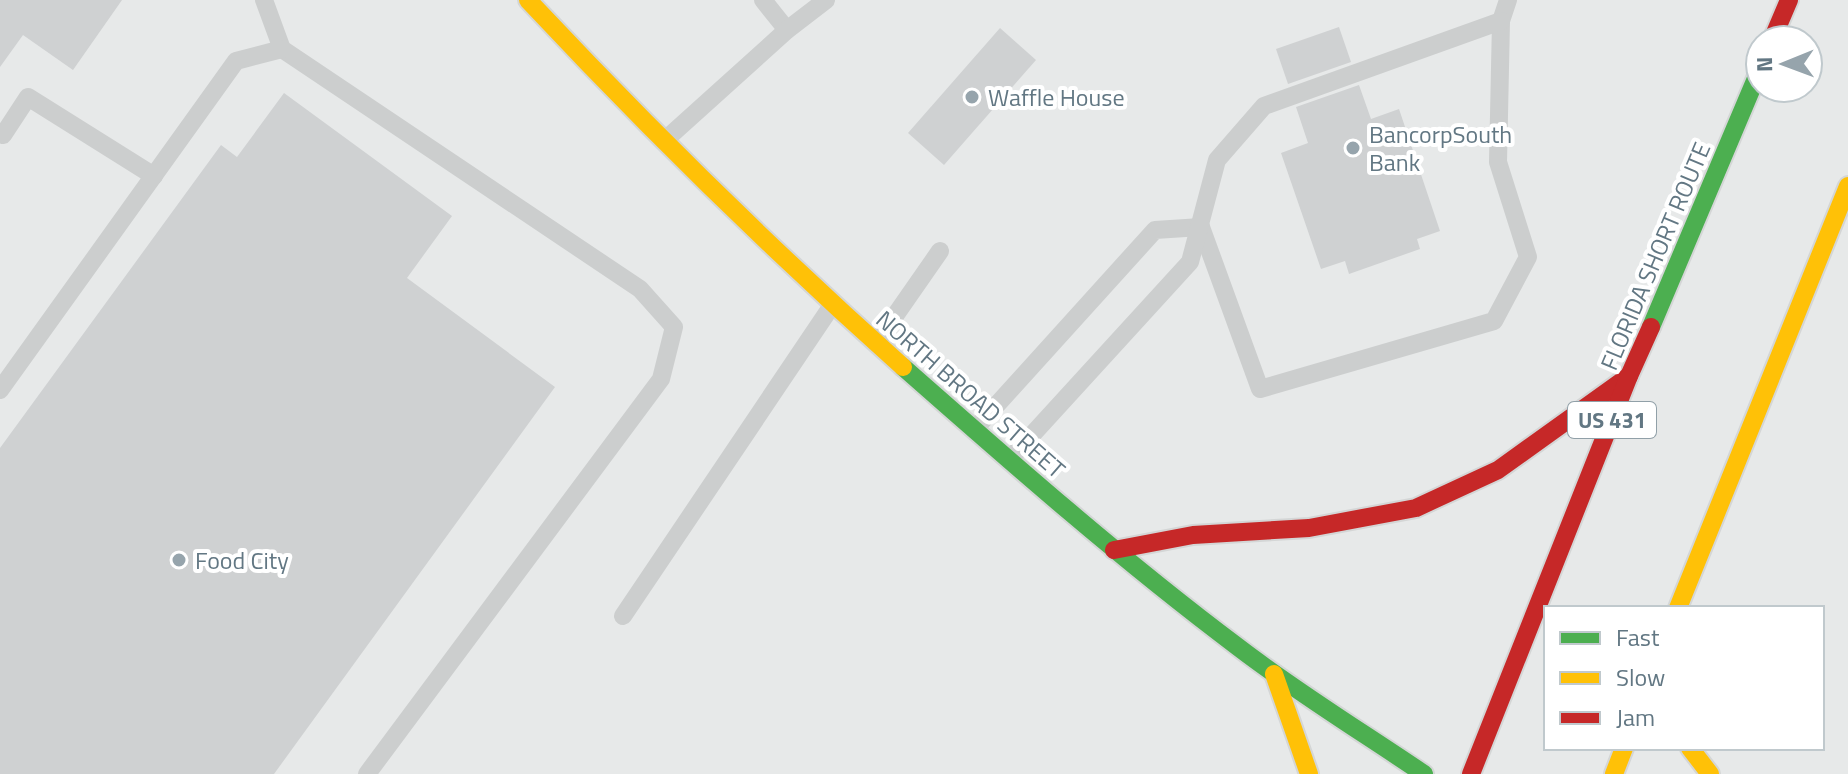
<svg xmlns="http://www.w3.org/2000/svg" width="1848" height="774" font-family="'Titillium Web',sans-serif">
  <style>
    .built { fill: #e7e9e9; fill-rule: evenodd }
    .building { fill: #cfd1d2 }
    .lines { fill: none; stroke-linecap: round; stroke-linejoin: round }
    .fast-casing { stroke: #d4d6d6; stroke-width: 22 }
    .slow-casing { stroke: #d4d6d6; stroke-width: 22 }
    .jam-casing { stroke: #d4d6d6; stroke-width: 22 }
    .lane { stroke: #cccece; stroke-width: 18 }
    .fast { stroke: #4caf50; stroke-width: 18 }
    .slow { stroke: #ffc107; stroke-width: 18 }
    .jam { stroke: #c62828; stroke-width: 18 }
    .poi-dot { fill: #96a4ac; stroke: #fff; stroke-width: 3 }
    .labels { text-anchor: middle; dominant-baseline: central; stroke-width: 8; stroke-linejoin: round; paint-order: stroke }
    .shield { fill: #fff; stroke: #91a0a8; stroke-width: 2 }
    .shield-label { font-size: 22px; font-weight: bold; fill: #627783 }
    .poi-label { font-size: 24px; fill: #627783; stroke: #fff; text-anchor: start }
    .street-label { font-size: 24px; fill: #627783; stroke: #fff }
  </style>
  <rect width="100%" height="100%" fill="#f8f8f7"/>
  <path class="built" d="M0 0H1848V774H0ZM1760 40H1808V88H1760ZM1546 608H1822V748H1546Z"/>
  <g class="building">
    <path d="M0 0H122L73 70 23 35 0 67Z"/>
    <path d="M1339 27 1351 62 1288 84 1276 49Z"/>
    <path d="M1000 28 1036 60 944 165 908 133Z"/>
    <path d="M1359 85 1371 119 1399 109 1440 231 1417 239 1420 249 1349 274 1345 261 1321 269 1281 153 1308 143 1296 107Z"/>
    <path d="M284 93 452 216 407 278 555 387 274 774H0V448L221 145 237 157Z"/>
  </g>
  <g class="lines">
    <g class="fast-casing">
      <g id="fast">
        <path d="M1651 327 1760 69"/>
        <path d="M903 367C1012 463 1122 560 1238 647 1298 693 1362 732 1424 774"/>
      </g>
    </g>
    <g class="slow-casing">
      <g id="slow">
        <path d="M528 0C648 128 772 250 903 367"/>
        <path d="M1678 608 1848 186"/>
        <path d="M1274 674 1309 774"/>
        <path d="M1690 748 1710 774"/>
        <path d="M1614 774 1624 748"/>
      </g>
    </g>
    <g class="jam-casing">
      <g id="jam">
        <path d="M1772 40 1789 0"/>
        <path d="M1114 550 1193 535 1309 528 1416 508 1498 470 1629 376"/>
        <path d="M1471 774 1629 376 1651 327"/>
      </g>
    </g>
    <g class="lane">
      <path d="M264 0 282 49 640 289 674 327 661 379 367 774"/>
      <path d="M763 0 787 30"/>
      <path d="M0 133 3 135 28 97 154 176"/>
      <path d="M664 141 787 30 826 0"/>
      <path d="M1201 227 1260 389 1494 321 1528 257 1498 162 1501 21 1508 0"/>
      <path d="M876 343 940 251"/>
      <path d="M0 390 236 61 282 49"/>
      <path d="M974 430 1155 230 1201 227"/>
      <path d="M1009 460 1190 262 1217 160 1264 106 1501 21"/>
      <path d="M623 616 833 304"/>
    </g>
    <use href="#fast" class="fast"/>
    <use href="#slow" class="slow"/>
    <use href="#jam" class="jam"/>
  </g>
  <g class="poi-dot">
    <circle cx="972" cy="97" r="8"/>
    <circle cx="1353" cy="148" r="8"/>
    <circle cx="179" cy="560" r="8"/>
  </g>
  <g class="labels">
    <rect class="shield" x="1568" y="402" width="88" height="36" rx="6"/>
    <g class="shield-label">
      <text x="1612" y="420">US 431</text>
    </g>
    <g class="poi-label">
      <text x="988" y="97">Waffle House</text>
      <text x="1369" y="134">BancorpSouth<tspan x="1369" dy="28">Bank</tspan></text>
      <text x="195" y="560">Food City</text>
    </g>
    <g class="street-label">
      <text transform="translate(1655 256) rotate(-67)">FLORIDA SHORT ROUTE</text>
      <text transform="translate(971 394) rotate(41)">NORTH BROAD STREET</text>
    </g>
  </g>
  <rect x="1544" y="606" width="280" height="144" fill="#ffffff" stroke="#c0c9cd" stroke-width="2"/>
  <rect x="1560" y="632" width="40" height="12" fill="#4caf50" stroke="#c0c9cd" stroke-width="2"/>
  <text x="1616" y="646" font-size="24" fill="#627783">Fast</text>
  <rect x="1560" y="672" width="40" height="12" fill="#ffc107" stroke="#c0c9cd" stroke-width="2"/>
  <text x="1616" y="686" font-size="24" fill="#627783">Slow</text>
  <rect x="1560" y="712" width="40" height="12" fill="#c62828" stroke="#c0c9cd" stroke-width="2"/>
  <text x="1616" y="726" font-size="24" fill="#627783">Jam</text>
  <g transform="translate(1784 64) rotate(269)"><circle r="38" fill="#ffffff" stroke="#c0c9cd" stroke-width="2"/>
  <path d="M0-6L14 30L0 20L-14 30Z" fill="#96a4ac"/>
  <text y="-12" font-size="22" font-weight="bold" text-anchor="middle" fill="#627783">N</text>
  </g>
</svg>
